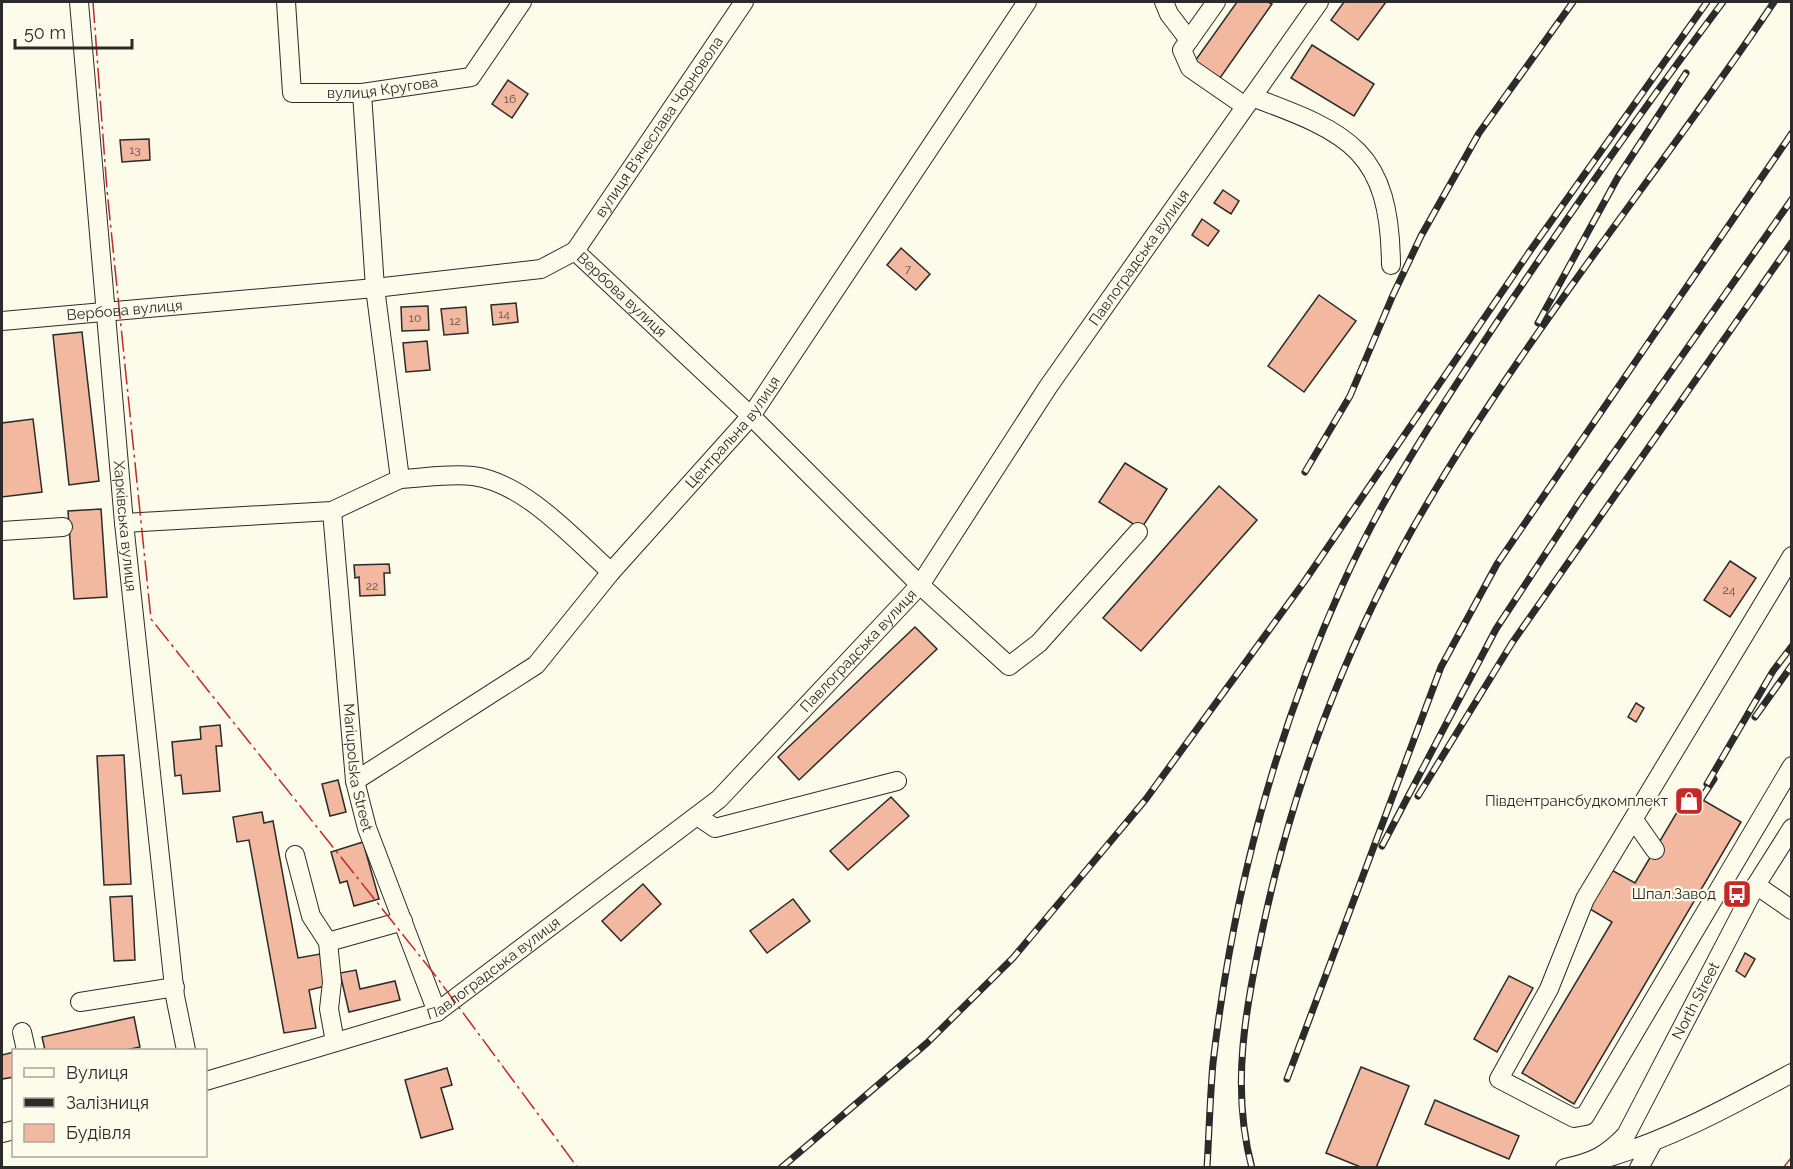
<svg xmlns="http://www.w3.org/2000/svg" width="1793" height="1169" font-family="Raleway,sans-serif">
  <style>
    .building { fill: #f2b8a0; stroke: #2b2b2b; stroke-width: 1.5 }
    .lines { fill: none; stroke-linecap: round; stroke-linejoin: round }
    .minor-casing { stroke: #2b2b2b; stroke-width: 20 }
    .minor { stroke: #fdfbea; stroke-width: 18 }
    .rail-casing { stroke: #2b2b2b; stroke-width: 7 }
    .rail { stroke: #fdfbea; stroke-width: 4.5; stroke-dasharray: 14; stroke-linecap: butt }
    .power { stroke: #c62828; stroke-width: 1.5; stroke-dasharray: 21 4.5 3 4.5; stroke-linecap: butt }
    .labels { text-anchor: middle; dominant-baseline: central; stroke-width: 4.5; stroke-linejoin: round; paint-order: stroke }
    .number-label { font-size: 12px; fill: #5d4e48 }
    .street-label { font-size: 15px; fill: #2b2b2b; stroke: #fdfbea }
    .poi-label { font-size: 15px; fill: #2b2b2b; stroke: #fdfbea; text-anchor: end }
  </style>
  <rect width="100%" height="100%" fill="#fdfbea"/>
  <g class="building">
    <path d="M1237 2H1268L1272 4 1220 78 1195 61Z"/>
    <path d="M1344 2H1386L1358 40 1331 20Z"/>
    <path d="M1312 45 1374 84 1354 116 1291 78Z"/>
    <path d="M508 80 528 94 512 118 492 104Z"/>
    <path d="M149 139 150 160 122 162 120 140Z"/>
    <path d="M1223 190 1239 201 1231 214 1214 203Z"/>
    <path d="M1202 219 1219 231 1208 246 1192 235Z"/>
    <path d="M901 248 930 274 916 290 887 265Z"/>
    <path d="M1319 295 1356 321 1304 392 1268 366Z"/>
    <path d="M516 303 518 322 493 325 491 305Z"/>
    <path d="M428 306 429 330 402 331 401 307Z"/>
    <path d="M466 307 468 333 444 335 441 309Z"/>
    <path d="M82 332 99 481 69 485 53 335Z"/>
    <path d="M427 341 430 370 406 372 403 343Z"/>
    <path d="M33 419 42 492 2 497V423Z"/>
    <path d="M1125 463 1167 489 1141 529 1099 502Z"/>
    <path d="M1219 486 1257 520 1141 651 1103 618Z"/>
    <path d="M101 509 107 597 74 599 68 511Z"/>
    <path d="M1730 561 1756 578 1730 617 1704 600Z"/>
    <path d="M389 564 390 573H384L385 595 360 596 359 577 355 578 354 565Z"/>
    <path d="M915 627 937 649 799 780 778 757Z"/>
    <path d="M1636 703 1644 708 1636 722 1628 717Z"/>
    <path d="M220 725 222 746H216L220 791 183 794 181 775 175 776 172 742 201 739 200 727Z"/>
    <path d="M124 755 131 884 104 885 97 756Z"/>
    <path d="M338 780 346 812 330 816 322 784Z"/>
    <path d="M1689 792 1741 822 1574 1104 1522 1073 1612 922 1585 906 1608 868 1635 883Z"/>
    <path d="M891 797 909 816 848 870 830 851Z"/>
    <path d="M262 812 264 823 273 821 298 958 320 954 326 986 309 990 316 1028 284 1033 249 840 237 842 233 817Z"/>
    <path d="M363 842 379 899 354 906 347 881 340 883 331 852Z"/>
    <path d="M643 884 661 904 621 941 602 921Z"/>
    <path d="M132 896 135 960 114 961 110 897Z"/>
    <path d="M793 899 810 921 767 953 750 931Z"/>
    <path d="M1745 953 1755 959 1745 977 1736 971Z"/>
    <path d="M356 970 360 989 395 981 400 1000 349 1012 340 973Z"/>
    <path d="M1509 976 1533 988 1497 1052 1474 1039Z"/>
    <path d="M134 1017 140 1047 126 1050H45L42 1037Z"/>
    <path d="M14 1052V1077L2 1079V1055Z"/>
    <path d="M1361 1067 1409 1086 1376 1168H1363L1326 1153Z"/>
    <path d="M447 1068 452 1085 441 1088 453 1129 421 1138 405 1080Z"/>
    <path d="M1435 1100 1519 1136 1509 1159 1425 1124Z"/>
  </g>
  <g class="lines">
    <g class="minor-casing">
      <g id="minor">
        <path id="s1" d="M79 2 124 523 175 996 186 1050"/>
        <path id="s2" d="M286 2 292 93H362L471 77 522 2"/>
        <path d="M1164 2 1169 14 1189 40"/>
        <path d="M1216 2 1182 50 1190 68 1245 106"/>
        <path d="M362 93 375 288 400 479C424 478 449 473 473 476 525 483 573 538 611 572"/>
        <path d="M1252 97C1350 133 1390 151 1391 265"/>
        <path id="s3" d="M575 251 744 2"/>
        <path id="s4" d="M2 321 375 288 541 269 575 251 751 416 920 585 1009 666 1039 643 1138 532"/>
        <path id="s5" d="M332 511 355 781 367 828 437 1012"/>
        <path d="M124 523 332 511 400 479"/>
        <path d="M2 531 63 527"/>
        <path d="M1792 556 1585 899 1549 989 1499 1079 1574 1118 1585 1116 1792 766"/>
        <path id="s6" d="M355 781 536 665 611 572 751 416 1027 2"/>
        <path d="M697 816 715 828 897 781"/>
        <path d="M1634 820 1655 850"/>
        <path d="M295 855 311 916 328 942 332 982 329 1009 335 1042"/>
        <path d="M1756 885 1792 910"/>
        <path d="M328 942 403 921"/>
        <path d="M80 1002 175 987"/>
        <path d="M22 1032 26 1050"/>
        <path id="s7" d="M206 1081 437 1012 719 799 920 585 1048 387 1319 2"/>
        <path d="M2 1133 14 1130"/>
        <path d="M1604 1159C1672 1138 1729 1107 1792 1073"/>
        <path id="s8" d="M1565 1168C1593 1162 1606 1156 1626 1135L1756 885 1792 828"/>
        <path d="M1639 1168 1652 1144"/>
      </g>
    </g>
    <use href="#minor" class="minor"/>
    <g class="rail-casing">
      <g id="rail">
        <path d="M1538 323 1618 177 1686 73"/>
        <path d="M1305 472 1350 396 1393 295 1421 236 1479 133 1573 2"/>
        <path d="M1755 717 1792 665"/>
        <path d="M1707 784 1773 671 1792 646"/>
        <path d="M1418 796 1512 643 1792 242"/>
        <path d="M1701 799 1714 779"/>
        <path d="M1382 846 1496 629 1582 498 1792 199"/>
        <path d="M1287 1079 1441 667 1497 564 1792 133"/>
        <path d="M781 1168 927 1043 1013 958 1146 799 1304 582 1530 251 1707 2"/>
        <path d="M1207 1168C1209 1133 1210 1098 1213 1063 1232 899 1274 737 1342 586 1384 492 1441 407 1497 322 1570 213 1645 106 1723 2"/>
        <path d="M1252 1168C1230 1086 1246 1008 1263 927 1292 789 1344 651 1413 528 1518 343 1656 178 1774 2"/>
      </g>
    </g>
    <use href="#rail" class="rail"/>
    <g class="power">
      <path d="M93 2 107 190 151 619 435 975 578 1168"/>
      <path d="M1783 1168 1792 1157"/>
    </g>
  </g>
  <defs>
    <g id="shop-square" transform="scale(1.5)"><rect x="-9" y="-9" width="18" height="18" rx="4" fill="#c62828" stroke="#fdfbea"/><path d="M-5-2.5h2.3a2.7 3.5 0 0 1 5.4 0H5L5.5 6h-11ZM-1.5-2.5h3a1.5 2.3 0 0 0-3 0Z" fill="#fff"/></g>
    <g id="bus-square" transform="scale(1.5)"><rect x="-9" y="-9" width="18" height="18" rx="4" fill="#c62828" stroke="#fdfbea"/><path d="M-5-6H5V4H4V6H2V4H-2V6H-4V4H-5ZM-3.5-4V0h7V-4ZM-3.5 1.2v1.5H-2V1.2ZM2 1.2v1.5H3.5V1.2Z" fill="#fff"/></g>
  </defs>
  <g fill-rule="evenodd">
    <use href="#shop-square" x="1689" y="801"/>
    <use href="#bus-square" x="1737" y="894"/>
  </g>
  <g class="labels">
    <g class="number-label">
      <text x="510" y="99">16</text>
      <text x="135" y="150">13</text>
      <text x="908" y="269">7</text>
      <text x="504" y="314">14</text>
      <text x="415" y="318">10</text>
      <text x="455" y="321">12</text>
      <text x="372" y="586">22</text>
      <text x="1729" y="590">24</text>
    </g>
    <g class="street-label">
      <text stroke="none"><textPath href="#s2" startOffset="182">вулиця Кругова</textPath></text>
      <text stroke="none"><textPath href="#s3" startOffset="150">вулиця В'ячеслава Чорновола</textPath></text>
      <text stroke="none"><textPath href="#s7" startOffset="1282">Павлоградська вулиця</textPath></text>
      <text stroke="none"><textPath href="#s4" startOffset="644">Вербова вулиця</textPath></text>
      <text stroke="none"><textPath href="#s4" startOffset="123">Вербова вулиця</textPath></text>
      <text stroke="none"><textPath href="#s6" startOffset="520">Центральна вулиця</textPath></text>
      <text stroke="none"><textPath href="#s1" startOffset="526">Харківська вулиця</textPath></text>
      <text stroke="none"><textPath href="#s7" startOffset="798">Павлоградська вулиця</textPath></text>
      <text stroke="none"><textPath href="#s5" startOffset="258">Mariupolska Street</textPath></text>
      <text stroke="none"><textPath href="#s7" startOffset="312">Павлоградська вулиця</textPath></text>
      <text stroke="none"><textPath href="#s8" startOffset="222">North Street</textPath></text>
    </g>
    <g class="poi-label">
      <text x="1668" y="801">Південтрансбудкомплект</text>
      <text x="1716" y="894">Шпал.Завод</text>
    </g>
  </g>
  <rect width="1793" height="1169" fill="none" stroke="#2b2b2b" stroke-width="6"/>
  <rect x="12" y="1049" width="195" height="108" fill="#fdfbea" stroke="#a9a89e" stroke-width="1.5"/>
  <rect x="24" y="1068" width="30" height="9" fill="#fdfbea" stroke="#a9a89e" stroke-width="1.5"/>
  <text x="66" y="1079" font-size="18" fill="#2b2b2b">Вулиця</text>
  <rect x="24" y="1098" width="30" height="9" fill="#2b2b2b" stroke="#a9a89e" stroke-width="1.5"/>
  <text x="66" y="1109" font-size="18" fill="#2b2b2b">Залізниця</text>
  <rect x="24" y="1124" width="30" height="18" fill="#f2b8a0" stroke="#a9a89e" stroke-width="1.5"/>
  <text x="66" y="1139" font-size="18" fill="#2b2b2b">Будівля</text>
  <path d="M15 39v9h117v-9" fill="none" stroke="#2b2b2b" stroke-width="3"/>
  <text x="24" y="39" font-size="18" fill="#2b2b2b" stroke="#fdfbea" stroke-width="4.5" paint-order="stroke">50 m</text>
</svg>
